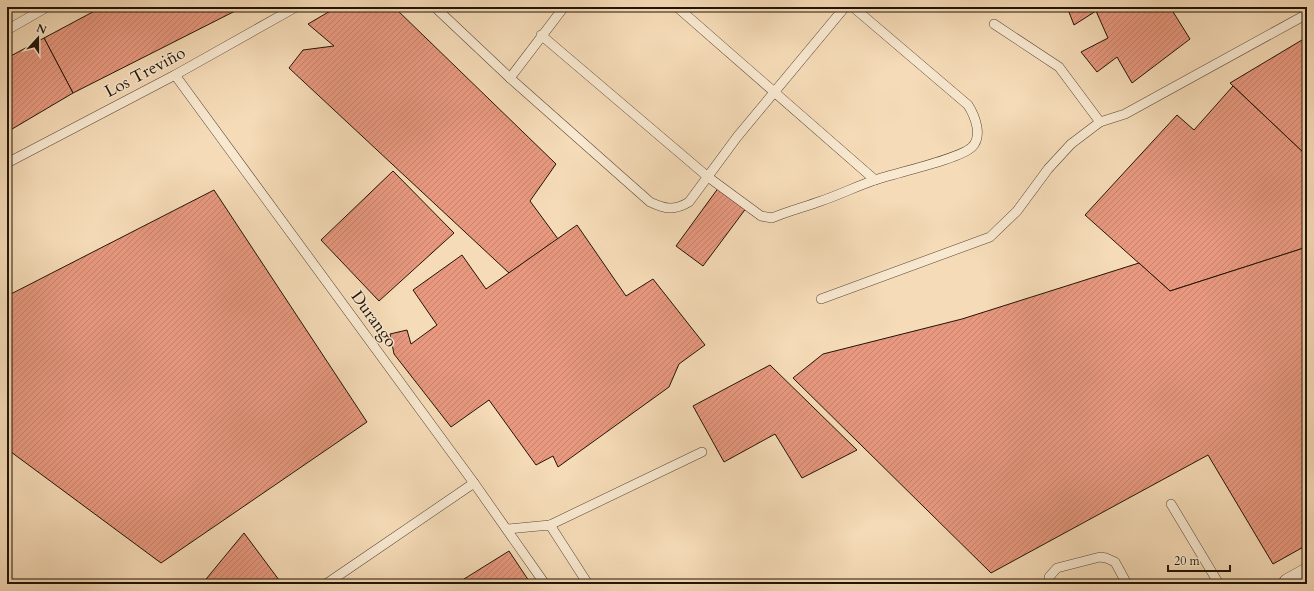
<svg xmlns="http://www.w3.org/2000/svg" width="1314" height="591" font-family="Cardo,serif">
  <style>
    .building { fill: url(#building-hatch); stroke: #231405 }
    .lines { fill: none; stroke-linecap: round; stroke-linejoin: round }
    .service-casing { stroke: #584632; stroke-width: 10 }
    .tertiary-casing { stroke: #584632; stroke-width: 22 }
    .service { stroke: #f8e8d0; stroke-width: 9 }
    .tertiary { stroke: #f8e8d0; stroke-width: 21 }
    .labels { text-anchor: middle; dominant-baseline: central; stroke-width: 3; stroke-linejoin: round; paint-order: stroke }
    .street-label { font-size: 17px; fill: #231405; stroke: #f8e8d0 }
  </style>
  <defs>
    <pattern id="building-hatch" width="6" height="6" patternUnits="userSpaceOnUse"><rect width="6" height="6" fill="#e7987f"/><path d="M-1 1l2-2M0 6l6-6M5 7l2-2" fill="none" stroke="#c6826c"/></pattern>
  </defs>
  <rect width="100%" height="100%" fill="#f5dbb7"/>
  <filter id="stains"><feTurbulence type="fractalNoise" baseFrequency=".005" numOctaves="4"/><feColorMatrix values="0 0 0 0 .2 0 0 0 0 .09 0 0 0 0 .02 0 0 0 .5 -.17"/></filter>
  <radialGradient id="worn" r=".72"><stop offset=".6" stop-color="#630" stop-opacity="0"/><stop offset="1" stop-color="#630" stop-opacity=".3"/></radialGradient>
  <g class="building">
    <path d="M7 7H17L7 12Z"/>
    <path d="M102 7H243L73 93 44 38Z"/>
    <path d="M337 7H394L556 164 530 201 558 239 509 273 289 68 303 50 334 46 308 24Z"/>
    <path d="M1067 7H1170L1190 39 1132 83 1117 57 1097 72 1081 52 1108 38 1096 11 1074 25Z"/>
    <path d="M1307 37V156L1230 83Z"/>
    <path d="M44 38 73 93 7 132V58Z"/>
    <path d="M1233 86 1307 156V247L1170 291 1085 215 1177 115 1194 130Z"/>
    <path d="M393 171 454 233 379 301 321 240Z"/>
    <path d="M719 187 747 207 703 266 676 246Z"/>
    <path d="M214 190 367 422 161 563 7 449V296Z"/>
    <path d="M577 225 626 296 653 279 705 345 679 364 669 387 558 467 553 456 536 465 489 400 451 427 394 354 390 334 407 330 411 344 437 325 413 290 462 255 486 289Z"/>
    <path d="M1307 247V545L1273 564 1208 455 991 573 793 378 823 354 962 319 1139 263 1170 291Z"/>
    <path d="M770 365 857 450 802 478 775 434 724 462 693 406Z"/>
    <path d="M244 533 282 584H202Z"/>
    <path d="M509 551 531 584H456Z"/>
  </g>
  <g class="lines">
    <g class="service-casing">
      <g id="service">
        <path d="M677 7 875 180"/>
        <path d="M438 10 510 78 650 202C665 209 674 211 689 202L737 137 845 7"/>
        <path d="M994 24 1059 67 1100 122"/>
        <path d="M7 30 47 7"/>
        <path d="M541 35 708 177 761 216 772 218C788 211 805 207 821 201 839 195 857 186 875 180 895 173 960 159 972 147 983 136 975 116 968 105L853 7"/>
        <path d="M175 75 474 483 545 584"/>
        <path d="M510 78 564 7"/>
        <path d="M7 163 175 75 296 7"/>
        <path d="M821 299 990 237 1017 211 1048 169 1071 144 1100 122 1125 114 1307 14"/>
        <path d="M1171 504 1219 584"/>
        <path d="M550 525 702 452"/>
        <path d="M507 529 550 525 588 584"/>
        <path d="M326 584 474 483"/>
        <path d="M1050 584 1049 577 1057 568 1100 557 1106 558 1115 562 1127 584"/>
      </g>
    </g>
    <g class="tertiary-casing">
      <path id="tertiary" d="M1289 584 1307 574"/>
    </g>
    <use href="#service" class="service"/>
    <use href="#tertiary" class="tertiary"/>
  </g>
  <g class="labels">
    <g class="street-label">
      <text transform="translate(145 72) rotate(-28)">Los Treviño</text>
      <text transform="translate(374 319) rotate(54)">Durango</text>
    </g>
  </g>
  <rect width="1314" height="591" fill="none" stroke="#f5dbb7" stroke-width="24"/>
  <rect x="8" y="8" width="1298" height="575" fill="none" stroke="#231405" stroke-width="2"/>
  <rect x="12" y="12" width="1290" height="567" fill="none" stroke="#231405"/>
  <g transform="translate(38 38) rotate(21)" stroke="#f8e8d0" stroke-width="3" paint-order="stroke">
  <path d="M0-3L7 15L0 10L-7 15Z" fill="#231405"/>
  <text y="-6" font-size="11" font-weight="bold" text-anchor="middle" fill="#231405">N</text>
  </g>
  <path d="M1168 565v6h62v-6" fill="none" stroke="#231405" stroke-width="2"/>
  <text x="1174" y="565" font-size="12" fill="#231405" stroke="#f8e8d0" stroke-width="3" paint-order="stroke">20 m</text>
  <rect width="100%" height="100%" filter="url(#stains)"/>
  <rect width="100%" height="100%" fill="url(#worn)"/>
</svg>
